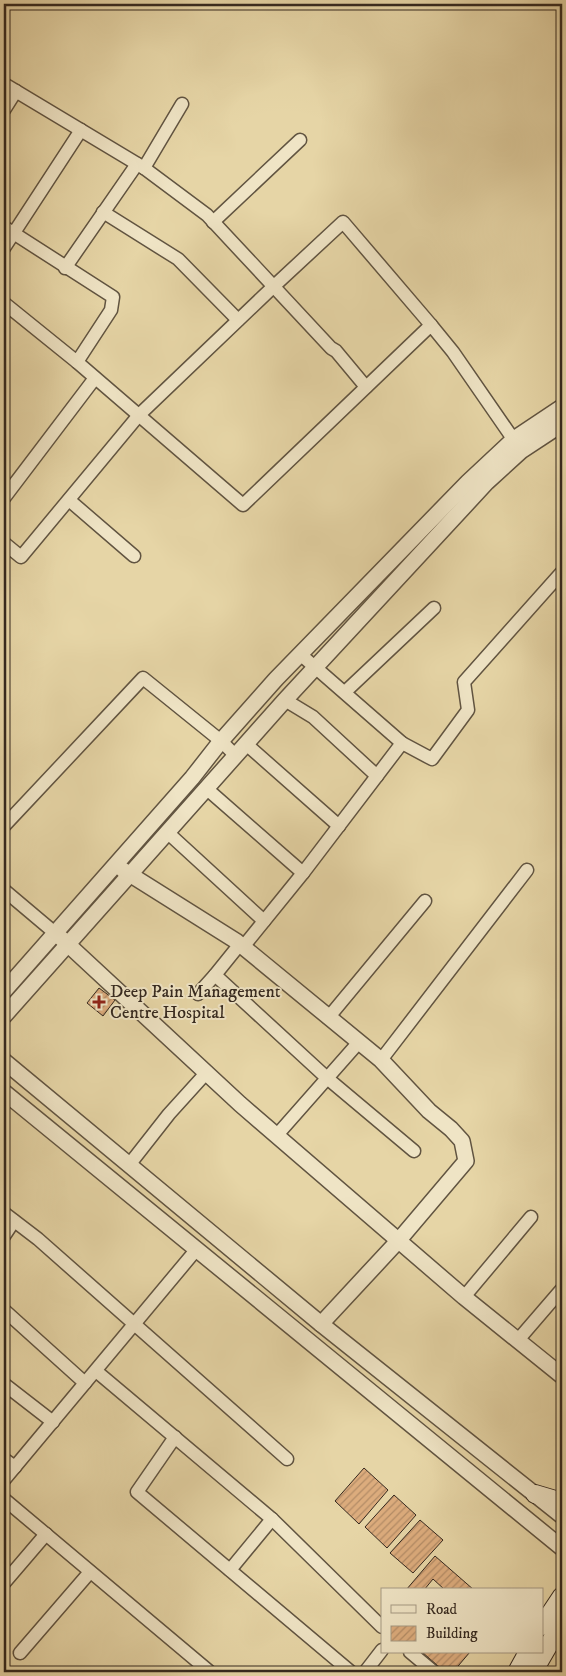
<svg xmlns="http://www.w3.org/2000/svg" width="566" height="1676" font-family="'IM FELL DW Pica',serif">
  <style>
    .building { fill: url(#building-hatch); stroke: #35291f }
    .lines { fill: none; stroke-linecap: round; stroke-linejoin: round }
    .minor-casing { stroke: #615441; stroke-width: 15 }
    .tertiary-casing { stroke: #615441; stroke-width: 18 }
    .secondary-casing { stroke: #35291f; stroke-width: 20 }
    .minor { stroke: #efe4c5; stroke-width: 12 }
    .tertiary { stroke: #efe4c5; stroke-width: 15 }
    .secondary { stroke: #efe4c5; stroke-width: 18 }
    .poi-dot { fill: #8f2418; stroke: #efe4c5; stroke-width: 2 }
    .labels { text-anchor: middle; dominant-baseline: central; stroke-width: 4; stroke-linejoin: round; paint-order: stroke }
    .poi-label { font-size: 18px; fill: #35291f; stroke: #efe4c5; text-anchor: start }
  </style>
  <defs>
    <pattern id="building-hatch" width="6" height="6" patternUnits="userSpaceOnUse" patternTransform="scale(1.25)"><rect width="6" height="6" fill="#dcac7d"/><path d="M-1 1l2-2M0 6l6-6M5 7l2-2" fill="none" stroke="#b38c66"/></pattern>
  </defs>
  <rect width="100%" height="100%" fill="#e6d5a6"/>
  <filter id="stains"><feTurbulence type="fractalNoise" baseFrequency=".004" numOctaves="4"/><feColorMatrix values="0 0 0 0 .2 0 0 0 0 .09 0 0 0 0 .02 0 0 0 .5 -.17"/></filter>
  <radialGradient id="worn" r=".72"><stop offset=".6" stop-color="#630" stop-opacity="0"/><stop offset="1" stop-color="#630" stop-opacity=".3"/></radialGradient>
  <g class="building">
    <path d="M99 988 115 1000 103 1016 87 1003Z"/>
    <path d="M364 1468 388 1490 359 1524 335 1501Z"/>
    <path d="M394 1495 416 1515 387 1548 365 1527Z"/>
    <path d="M420 1520 443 1540 413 1573 390 1553Z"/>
    <path d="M435 1556 474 1590H445L433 1579 424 1590H406Z"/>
    <path d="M422 1652H470L453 1672H445Z"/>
  </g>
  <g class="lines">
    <g class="minor-casing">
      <g id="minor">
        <path d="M4 84 144 168 182 104"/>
        <path d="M4 110 16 91"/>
        <path d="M144 168 207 215 331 348 336 351 366 387"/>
        <path d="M103 212 178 259 238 320"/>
        <path d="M213 222 300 140"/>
        <path d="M4 227 113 297 111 310 77 362 4 303"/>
        <path d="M4 248 81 130"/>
        <path d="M65 268 137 164"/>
        <path d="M77 362 243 505 431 325 453 352 518 446"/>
        <path d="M4 498 95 378"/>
        <path d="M69 500 134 556"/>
        <path d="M4 543 21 557 139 415 273 287 343 222 431 325"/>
        <path d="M300 654 402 743"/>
        <path d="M345 692 434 608"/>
        <path d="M285 700 313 717 377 776"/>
        <path d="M246 744 339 826"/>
        <path d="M207 789 303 873"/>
        <path d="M4 826 143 678 221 741 235 755"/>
        <path d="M167 832 264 921"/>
        <path d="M4 890 55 933"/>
        <path d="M243 947 303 873 402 743 432 759 468 710 464 682 562 572"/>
        <path d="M215 975 327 1078 414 1151"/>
        <path d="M198 994 215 975 240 944"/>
        <path d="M328 1018 425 901"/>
        <path d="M381 1060 527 870"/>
        <path d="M277 1135 359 1042"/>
        <path d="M129 1165 169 1114 207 1072"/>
        <path d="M4 1213 38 1239 287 1459"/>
        <path d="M4 1236 14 1221"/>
        <path d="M464 1297 531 1217"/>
        <path d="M4 1310 85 1383"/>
        <path d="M518 1340 562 1289"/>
        <path d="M96 1371 272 1519 382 1627"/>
        <path d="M4 1384 53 1422"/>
        <path d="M175 1437 137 1492 351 1672"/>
        <path d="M4 1459 15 1467"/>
        <path d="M4 1480 196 1250"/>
        <path d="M4 1499 210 1672"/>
        <path d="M230 1570 272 1519"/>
        <path d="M4 1583 46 1534"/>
        <path d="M410 1652 434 1672"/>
        <path d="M20 1653 90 1572"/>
        <path d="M365 1672 382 1650"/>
      </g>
    </g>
    <g class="tertiary-casing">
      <g id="tertiary">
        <path d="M123 870 236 941 381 1060 429 1111 451 1129 462 1141 466 1161 399 1240 321 1324"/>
        <path d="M61 938 240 1104 464 1297 562 1376"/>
        <path d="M4 991 192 778 221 741 276 679 468 482 514 439 562 407"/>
        <path d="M4 1016 285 700 487 482 521 451 562 424"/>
        <path d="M4 1061 321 1324 562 1516"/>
        <path d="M4 1092 562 1548"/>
      </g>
    </g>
    <g class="secondary-casing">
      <g id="secondary">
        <path d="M535 1494 562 1502"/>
        <path d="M542 1626 562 1596"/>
        <path d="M517 1672 528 1652"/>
        <path d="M533 1672 562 1622"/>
      </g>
    </g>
    <use href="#minor" class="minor"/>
    <use href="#tertiary" class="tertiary"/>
    <use href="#secondary" class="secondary"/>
  </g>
  <path class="poi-dot" d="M96.5 994.5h5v5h5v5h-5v5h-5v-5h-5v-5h5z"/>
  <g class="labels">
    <g class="poi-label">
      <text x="110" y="992">Deep Pain Management<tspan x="110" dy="21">Centre Hospital</tspan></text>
    </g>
  </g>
  <rect width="566" height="1676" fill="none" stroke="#e6d5a6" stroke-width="20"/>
  <rect x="5" y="5" width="556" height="1666" fill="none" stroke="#35291f" stroke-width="2.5"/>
  <rect x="10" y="10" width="546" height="1656" fill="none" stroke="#35291f"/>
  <rect x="381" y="1588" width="162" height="65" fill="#efe4c5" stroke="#a59983"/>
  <rect x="391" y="1605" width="25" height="8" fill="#efe4c5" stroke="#a59983"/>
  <text x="426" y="1614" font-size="15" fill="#35291f">Road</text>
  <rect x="391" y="1626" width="25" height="15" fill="url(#building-hatch)" stroke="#a59983"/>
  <text x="426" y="1638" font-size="15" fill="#35291f">Building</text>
  <rect width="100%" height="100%" filter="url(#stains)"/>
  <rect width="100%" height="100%" fill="url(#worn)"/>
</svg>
